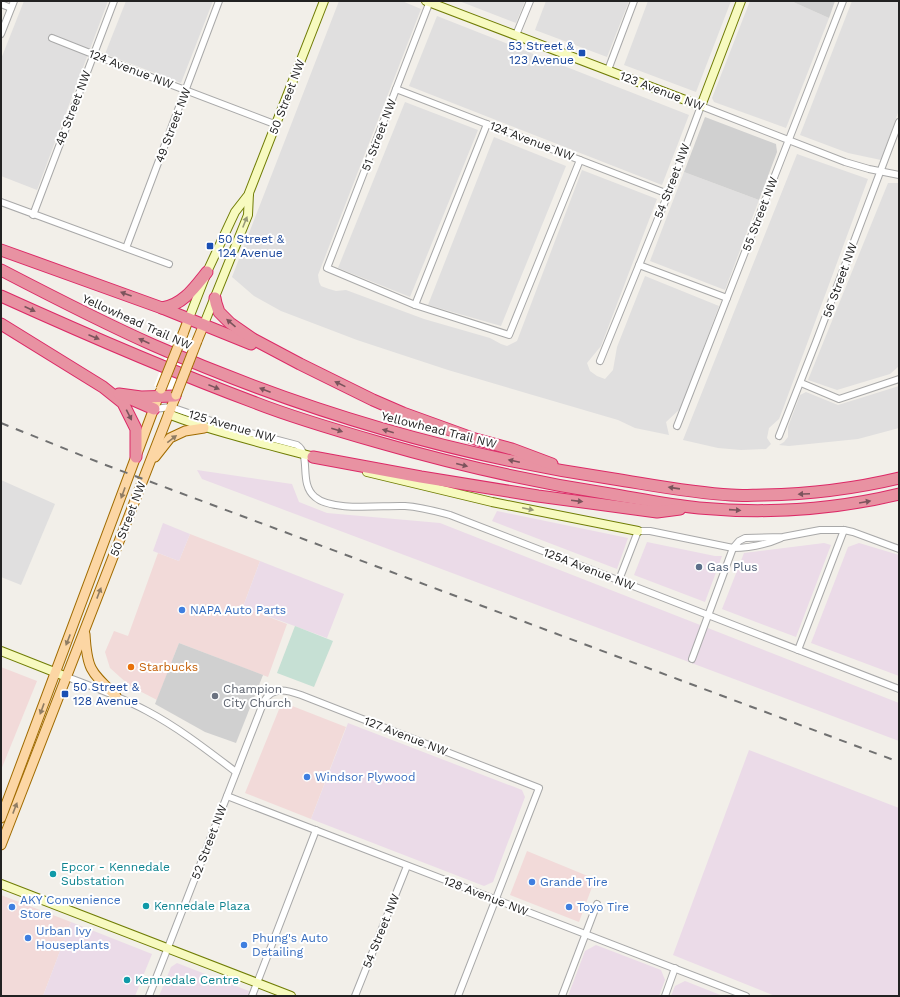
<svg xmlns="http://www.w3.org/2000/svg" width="900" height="997" font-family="'Work Sans',sans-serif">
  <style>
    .residential { fill: #e0dfdf }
    .commercial { fill: #f2dad9 }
    .industrial { fill: #ebdbe8 }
    .religious { fill: #d0d0d0 }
    .wetland { fill: #c6e0d4 }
    .pier { fill: #fff }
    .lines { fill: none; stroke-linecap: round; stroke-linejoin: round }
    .street-casing { stroke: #a9a9a9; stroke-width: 8 }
    .secondary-casing { stroke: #707d05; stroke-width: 10 }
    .primary-casing { stroke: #a06b00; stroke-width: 11 }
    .highway-casing { stroke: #dc2a67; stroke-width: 13 }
    .street { stroke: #fff; stroke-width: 6 }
    .secondary { stroke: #f7fabf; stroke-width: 8 }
    .primary { stroke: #fcd6a4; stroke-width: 9 }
    .highway { stroke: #e892a2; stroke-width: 11 }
    .rail { stroke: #707070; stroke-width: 2; stroke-dasharray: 8 8; stroke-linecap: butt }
    .primary-bridge-casing { stroke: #a06b00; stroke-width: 11; stroke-linecap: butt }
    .primary-bridge { stroke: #fcd6a4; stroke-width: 9 }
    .oneway { fill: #979978 }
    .oneway2 { fill: #7b545c }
    .oneway3 { fill: #8f7c63 }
    .transit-dot { fill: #1a4fb4; stroke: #fff; stroke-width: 1.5 }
    .service-dot { fill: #5c6f8a; stroke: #fff; stroke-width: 1.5 }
    .shop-dot { fill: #3f7fe0; stroke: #fff; stroke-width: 1.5 }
    .food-dot { fill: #e8710a; stroke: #fff; stroke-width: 1.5 }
    .worship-dot { fill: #6b7280; stroke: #fff; stroke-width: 1.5 }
    .culture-dot { fill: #0f9aa8; stroke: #fff; stroke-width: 1.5 }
    .labels { text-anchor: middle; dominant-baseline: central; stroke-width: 4; stroke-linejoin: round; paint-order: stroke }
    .transit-label { font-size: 12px; fill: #164399; stroke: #fff; text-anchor: start }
    .street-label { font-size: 12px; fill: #222; stroke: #fff }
    .service-label { font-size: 12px; fill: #4e5e75; stroke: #fff; text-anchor: start }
    .shop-label { font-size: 12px; fill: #366cbe; stroke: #fff; text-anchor: start }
    .food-label { font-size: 12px; fill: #c56008; stroke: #fff; text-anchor: start }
    .worship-label { font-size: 12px; fill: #5b616d; stroke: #fff; text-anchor: start }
    .culture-label { font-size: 12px; fill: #0d838f; stroke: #fff; text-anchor: start }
  </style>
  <rect width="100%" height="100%" fill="#f2efe9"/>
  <g class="residential">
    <path d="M24 1H108L37 190 1 176V59Z"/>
    <path d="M126 1H213L181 83 105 54Z"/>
    <path d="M339 1H402L421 9 318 275 319 282 321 286 329 289 336 291 346 290 424 319 490 338 501 344 507 346 517 341 582 170 657 199 601 346 587 363 590 371 597 376 605 379 613 370 617 347 645 276 719 306 681 408 666 422 669 435 635 428 618 420 448 370 357 340 281 311 254 296 232 277Z"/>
    <path d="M459 1H525L516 23Z"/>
    <path d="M546 1H629L607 57 535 30Z"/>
    <path d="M648 1H731L696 92 624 65Z"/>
    <path d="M750 1H791L829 18 786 128 714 102 712 98Z"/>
    <path d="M852 1 899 2V110L881 160 848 153 800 135Z"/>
    <path d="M437 16 689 115 662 185 409 86Z"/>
    <path d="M405 102 478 130 410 297 338 268Z"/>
    <path d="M494 137 566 166 501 326 428 305Z"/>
    <path d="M797 154 868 179 784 406 779 419 769 428 767 438 771 444 766 449 741 450 718 448 683 440Z"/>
    <path d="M684 172 759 200 725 290 650 261Z"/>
    <path d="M888 183H899V365L898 367 890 374 837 390 808 380Z"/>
    <path d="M899 386V428L858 439 789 446 779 445 784 442 788 437V427L800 395 806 392 838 405Z"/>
    <path d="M1 480 55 504 21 585 1 577Z"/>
  </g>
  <g class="commercial">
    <path d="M190 534 260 561 243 607 287 624 268 677 179 643 157 700 130 686 110 668 105 652 114 631 128 636 158 553 179 561Z"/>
    <path d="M1 667 37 681 1 770Z"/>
    <path d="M282 702 346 727 311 819 245 793Z"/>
    <path d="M527 851 595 879 579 922 510 895Z"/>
    <path d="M1 895 71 922 43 996H1Z"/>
  </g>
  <g class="industrial">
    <path d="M197 470 292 484 299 502 327 513 440 523 899 703V741L202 479Z"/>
    <path d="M497 511 628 538 617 569 492 521Z"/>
    <path d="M163 523 190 534 179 561 153 551Z"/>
    <path d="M647 542 715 556H722L705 602 634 575Z"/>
    <path d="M824 543 831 545 796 637 722 609 744 553Z"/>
    <path d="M859 543 899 555V676L811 643 848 547Z"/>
    <path d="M260 561 344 594 327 638 243 607Z"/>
    <path d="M348 723 522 790 525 797 493 882 484 886 311 819Z"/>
    <path d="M749 750 899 808V996H775L673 955Z"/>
    <path d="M71 922 152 954 135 996H43Z"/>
    <path d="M596 945 661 970 665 980 659 996H568L585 951Z"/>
    <path d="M177 963 262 996H159L171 967Z"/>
    <path d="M685 981 723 996H671L675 986Z"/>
  </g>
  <g class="religious">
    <path d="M791 1H835L829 18Z"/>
    <path d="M705 117 776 144 777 152 759 200 684 172Z"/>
    <path d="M179 643 263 675 236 743 205 732 155 704Z"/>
  </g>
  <path class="wetland" d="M295 626 333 641 314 687 277 673Z"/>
  <path class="pier" d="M175 331 201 342 181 397 154 386Z"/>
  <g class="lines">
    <g class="street-casing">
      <g id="street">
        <path d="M430 1 327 268 415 305 509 335 580 160"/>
        <path d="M1 4 11 8"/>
        <path d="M1 34 14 1"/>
        <path d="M516 35 530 1"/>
        <path d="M52 38 143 74 277 125"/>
        <path d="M608 70 634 1"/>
        <path d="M396 89 668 194"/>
        <path d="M1 202 169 264"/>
        <path d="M33 215 114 1"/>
        <path d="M126 248 219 1"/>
        <path d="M639 265 727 298"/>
        <path d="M415 305 487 124"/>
        <path d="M600 361 668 194 701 106 845 162 869 169 899 175"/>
        <path d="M801 383 839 399 899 379"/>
        <path d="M154 409 171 407 232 428 297 445C312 455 298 483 315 497 332 512 382 505 405 506 421 507 435 511 450 515L899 689"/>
        <path d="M677 426 843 1"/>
        <path d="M779 436 816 342 899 122"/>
        <path d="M619 580 638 531H650L733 548C751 548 765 545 781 538"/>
        <path d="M798 650 844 530"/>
        <path d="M692 659 733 548 739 541 745 538 783 537 820 530H844L853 532 899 549"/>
        <path d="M67 677C94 687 121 697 147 711 179 728 207 750 236 772"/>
        <path d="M227 796 746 996"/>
        <path d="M149 996 264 701C273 686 287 690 301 695L539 788 458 996"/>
        <path d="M252 996 316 830"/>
        <path d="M355 996 407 866"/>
        <path d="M562 996 597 904"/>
        <path d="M665 996 675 968"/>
      </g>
    </g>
    <g class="secondary-casing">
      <g id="secondary">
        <path d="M426 1 701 106 741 1"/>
        <path d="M189 318 207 272 235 212 249 194"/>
        <path d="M204 324 248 215 249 193 324 1"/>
        <path d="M168 414C218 433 266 444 318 458"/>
        <path d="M367 472 492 502 638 531"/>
        <path d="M1 651 67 677"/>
        <path d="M1 884 291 996"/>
      </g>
    </g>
    <g class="primary-casing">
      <g id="primary">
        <path d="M183 334 189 318"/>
        <path d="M197 341 204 324"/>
        <path d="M155 457 170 438 185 431 204 428"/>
        <path d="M85 634C87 670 91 672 116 696"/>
        <path d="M1 818 160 392"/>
        <path d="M1 845 176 395"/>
      </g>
    </g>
    <g class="highway-casing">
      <g id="highway">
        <path d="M1 250 162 308 251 344"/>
        <path d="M1 270C51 296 101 322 153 345 300 410 455 456 614 479 652 485 692 493 731 495 742 496 753 495 764 495 811 494 853 489 899 478"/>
        <path d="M1 296C85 334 170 371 256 403 297 419 339 431 381 443 457 465 533 482 610 494 640 499 669 505 699 508 766 514 833 510 899 494"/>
        <path d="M215 298 216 303 219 312 230 323 253 339 300 364 373 400 403 413 475 439 512 449 552 464"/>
        <path d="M162 308C183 305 195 287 207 272"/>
        <path d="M1 324 103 387 123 403 136 429V457"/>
        <path d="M119 394 141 397 175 396"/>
        <path d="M131 399 154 409"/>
        <path d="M313 457 421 477 538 496 657 512 680 509"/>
      </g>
    </g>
    <use href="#street" class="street"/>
    <use href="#secondary" class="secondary"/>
    <use href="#primary" class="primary"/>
    <use href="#highway" class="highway"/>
    <path class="rail" d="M1 423 103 464 899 762"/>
    <g class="primary-bridge-casing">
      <g id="primary-bridge">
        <path d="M161 389 183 334"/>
        <path d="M176 395 197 341"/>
      </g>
    </g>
    <use href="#primary-bridge" class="primary-bridge"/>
  </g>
  <defs><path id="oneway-solid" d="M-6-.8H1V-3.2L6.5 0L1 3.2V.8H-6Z"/></defs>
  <g class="oneway">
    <use href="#oneway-solid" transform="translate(245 222) rotate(-68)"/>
    <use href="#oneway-solid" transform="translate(528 509) rotate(12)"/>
  </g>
  <g class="oneway2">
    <use href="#oneway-solid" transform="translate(126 294) rotate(-160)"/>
    <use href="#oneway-solid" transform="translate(30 309) rotate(25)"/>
    <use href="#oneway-solid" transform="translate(231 323) rotate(-139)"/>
    <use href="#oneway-solid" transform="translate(94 337) rotate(23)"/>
    <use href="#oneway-solid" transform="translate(144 341) rotate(-156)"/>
    <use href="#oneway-solid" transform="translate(340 384) rotate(-154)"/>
    <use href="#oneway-solid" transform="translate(214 387) rotate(22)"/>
    <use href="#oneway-solid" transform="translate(265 390) rotate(-159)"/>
    <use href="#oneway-solid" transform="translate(129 415) rotate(63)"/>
    <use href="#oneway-solid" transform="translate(337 430) rotate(17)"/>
    <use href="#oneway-solid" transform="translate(388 431) rotate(-164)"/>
    <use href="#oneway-solid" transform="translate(514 461) rotate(-168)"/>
    <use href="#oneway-solid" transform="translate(462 465) rotate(14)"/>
    <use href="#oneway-solid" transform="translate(674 488) rotate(-172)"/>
    <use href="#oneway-solid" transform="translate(804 494) rotate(177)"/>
    <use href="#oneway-solid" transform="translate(577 501) rotate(7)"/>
    <use href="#oneway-solid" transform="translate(865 502) rotate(-10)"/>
    <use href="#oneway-solid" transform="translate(735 510) rotate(4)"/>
  </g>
  <g class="oneway3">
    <use href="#oneway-solid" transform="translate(172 439) rotate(-38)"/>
    <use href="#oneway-solid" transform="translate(123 493) rotate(110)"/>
    <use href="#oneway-solid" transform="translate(99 593) rotate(-69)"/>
    <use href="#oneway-solid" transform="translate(68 640) rotate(111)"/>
    <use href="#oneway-solid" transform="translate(42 709) rotate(110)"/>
    <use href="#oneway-solid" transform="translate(15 808) rotate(-69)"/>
  </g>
  <g class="transit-dot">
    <rect x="578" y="49" width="8" height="8" rx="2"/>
    <rect x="206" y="242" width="8" height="8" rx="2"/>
    <rect x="61" y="690" width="8" height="8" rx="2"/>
  </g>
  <circle class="service-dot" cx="699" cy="567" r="4"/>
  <g class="shop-dot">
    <circle cx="182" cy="610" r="4"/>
    <circle cx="307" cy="777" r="4"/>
    <circle cx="532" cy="882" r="4"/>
    <circle cx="12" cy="907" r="4"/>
    <circle cx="569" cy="907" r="4"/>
    <circle cx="28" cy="938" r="4"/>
    <circle cx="244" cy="945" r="4"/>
  </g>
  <circle class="food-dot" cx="131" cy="667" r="4"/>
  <circle class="worship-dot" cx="215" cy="696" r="4"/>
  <g class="culture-dot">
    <circle cx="53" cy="874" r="4"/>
    <circle cx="146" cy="906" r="4"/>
    <circle cx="127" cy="980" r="4"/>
  </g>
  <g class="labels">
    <g class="transit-label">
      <text x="574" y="46" text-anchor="end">53 Street &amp;<tspan x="574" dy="14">123 Avenue</tspan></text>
      <text x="218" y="239">50 Street &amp;<tspan x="218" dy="14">124 Avenue</tspan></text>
      <text x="73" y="687">50 Street &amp;<tspan x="73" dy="14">128 Avenue</tspan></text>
    </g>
    <g class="street-label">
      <text transform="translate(131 69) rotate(21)">124 Avenue NW</text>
      <text transform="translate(662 91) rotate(21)">123 Avenue NW</text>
      <text transform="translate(287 97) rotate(-69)">50 Street NW</text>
      <text transform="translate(73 108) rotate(-69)">48 Street NW</text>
      <text transform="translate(173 125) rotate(-69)">49 Street NW</text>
      <text transform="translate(379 135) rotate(-69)">51 Street NW</text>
      <text transform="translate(532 141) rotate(21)">124 Avenue NW</text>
      <text transform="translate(672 181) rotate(-69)">54 Street NW</text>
      <text transform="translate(760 214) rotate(-69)">55 Street NW</text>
      <text transform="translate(840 280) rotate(-70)">56 Street NW</text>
      <text transform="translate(137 322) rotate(24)">Yellowhead Trail NW</text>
      <text transform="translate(232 426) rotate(16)">125 Avenue NW</text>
      <text transform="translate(439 430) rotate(14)">Yellowhead Trail NW</text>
      <text transform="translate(128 519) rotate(-69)">50 Street NW</text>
      <text transform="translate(589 569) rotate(21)">125A Avenue NW</text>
      <text transform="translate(406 736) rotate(21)">127 Avenue NW</text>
      <text transform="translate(209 842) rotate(-69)">52 Street NW</text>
      <text transform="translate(486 896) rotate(21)">128 Avenue NW</text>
      <text transform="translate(381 931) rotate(-68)">54 Street NW</text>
    </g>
    <g class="service-label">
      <text x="707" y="567">Gas Plus</text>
    </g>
    <g class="shop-label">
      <text x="190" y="610">NAPA Auto Parts</text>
      <text x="315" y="777">Windsor Plywood</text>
      <text x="540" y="882">Grande Tire</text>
      <text x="20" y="900">AKY Convenience<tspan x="20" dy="14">Store</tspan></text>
      <text x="577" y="907">Toyo Tire</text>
      <text x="36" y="931">Urban Ivy<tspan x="36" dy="14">Houseplants</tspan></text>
      <text x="252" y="938">Phung's Auto<tspan x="252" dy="14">Detailing</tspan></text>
    </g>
    <g class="food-label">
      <text x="139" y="667">Starbucks</text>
    </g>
    <g class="worship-label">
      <text x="223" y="689">Champion<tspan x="223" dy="14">City Church</tspan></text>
    </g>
    <g class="culture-label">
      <text x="61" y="867">Epcor - Kennedale<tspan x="61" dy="14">Substation</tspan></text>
      <text x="154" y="906">Kennedale Plaza</text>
      <text x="135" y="980">Kennedale Centre</text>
    </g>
  </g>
  <rect width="900" height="997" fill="none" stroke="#222222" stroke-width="4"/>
</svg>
